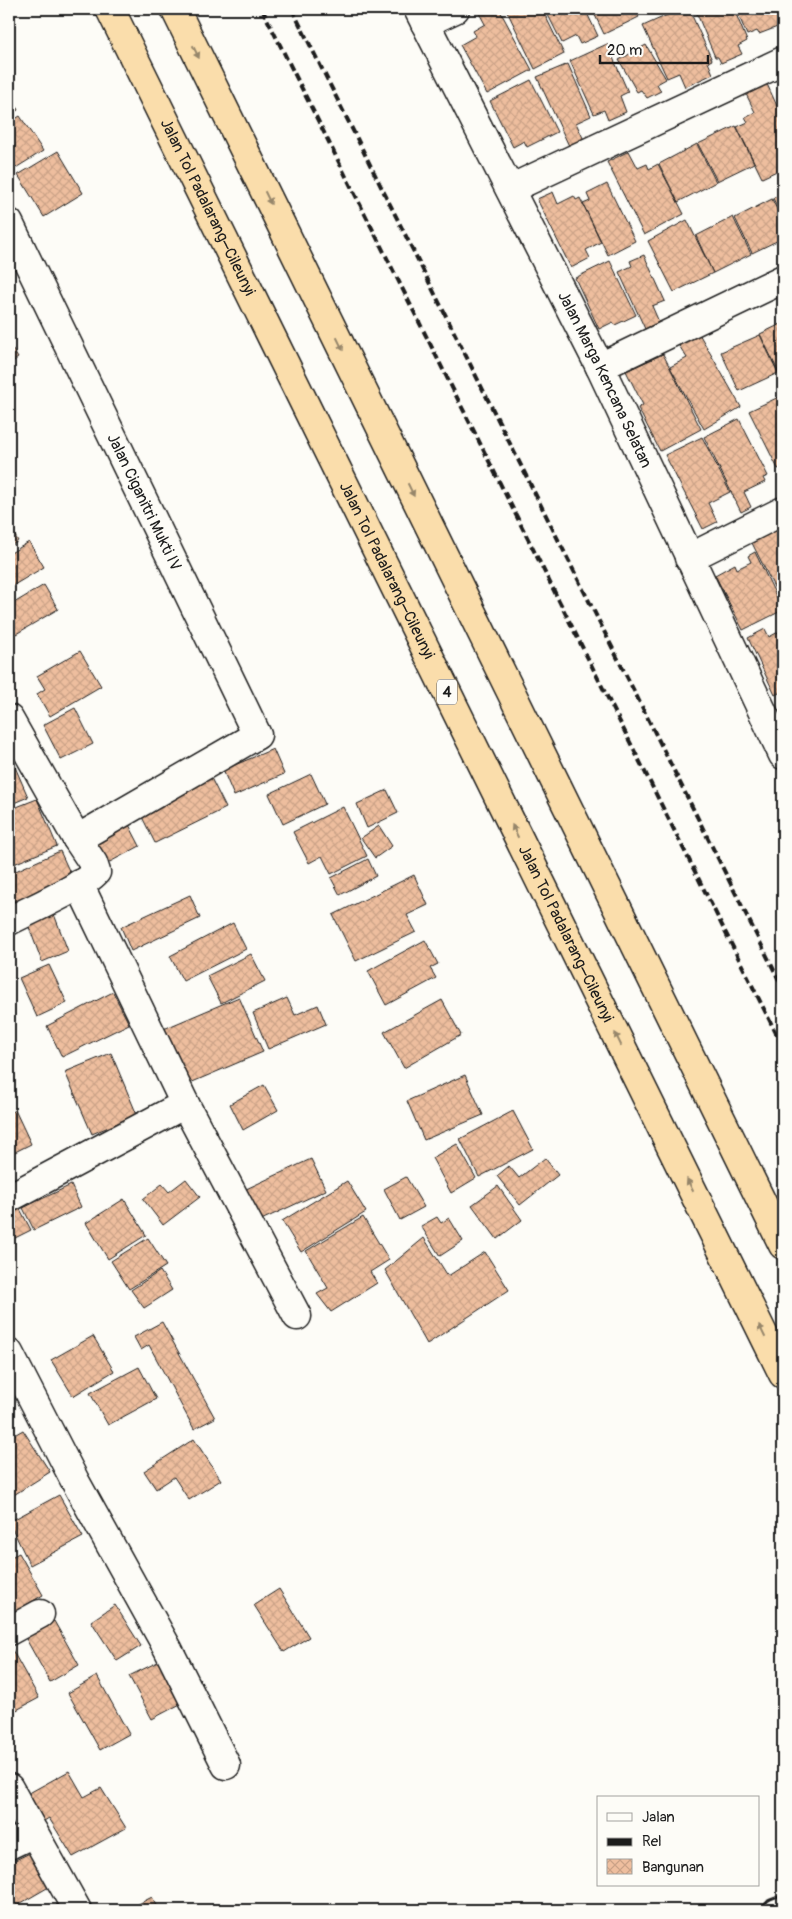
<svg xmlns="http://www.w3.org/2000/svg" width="792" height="1919" font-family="Pangolin,sans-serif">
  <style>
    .building { fill: url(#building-cross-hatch); stroke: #1c1c1c }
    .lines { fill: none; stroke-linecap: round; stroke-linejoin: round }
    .service-casing { stroke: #1c1c1c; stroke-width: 25 }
    .minor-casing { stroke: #1c1c1c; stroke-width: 31 }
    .motorway-casing { stroke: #1c1c1c; stroke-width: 31 }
    .service { stroke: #fdfcf7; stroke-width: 21 }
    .minor { stroke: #fdfcf7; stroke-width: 28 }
    .motorway { stroke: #faddab; stroke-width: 28 }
    .rail { stroke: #1c1c1c; stroke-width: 4; stroke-dasharray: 8 4; stroke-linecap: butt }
    .oneway { fill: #96866b }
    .labels { text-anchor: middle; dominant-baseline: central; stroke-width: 4.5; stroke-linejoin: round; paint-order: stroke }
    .shield { fill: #fdfcf7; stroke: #605f5e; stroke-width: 1 }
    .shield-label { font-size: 15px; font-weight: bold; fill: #1c1c1c }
    .street-label { font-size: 16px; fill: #1c1c1c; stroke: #fdfcf7 }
  </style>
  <defs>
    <pattern id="building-cross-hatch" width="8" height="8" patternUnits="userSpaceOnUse" patternTransform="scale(1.25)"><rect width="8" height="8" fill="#eebe9e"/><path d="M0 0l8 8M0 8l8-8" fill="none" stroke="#cca388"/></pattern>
  </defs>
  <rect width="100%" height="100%" fill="#fdfcf7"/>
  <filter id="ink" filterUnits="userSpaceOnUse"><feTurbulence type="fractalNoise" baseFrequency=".02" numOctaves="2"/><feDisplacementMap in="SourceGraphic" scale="10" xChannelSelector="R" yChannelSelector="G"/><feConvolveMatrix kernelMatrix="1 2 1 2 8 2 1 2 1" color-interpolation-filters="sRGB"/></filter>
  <g filter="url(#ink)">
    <g class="building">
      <path d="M488 9H499L532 70 487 94 460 45 476 36 473 31 485 24 479 13Z"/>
      <path d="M506 9H542L564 54 535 69Z"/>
      <path d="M545 9H585L598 36 580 44 576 36 562 43Z"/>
      <path d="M592 9H634L639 17 604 34Z"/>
      <path d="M681 9H689L712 60 708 62 713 74 685 87 679 73 667 78 643 26Z"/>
      <path d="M695 9H734L747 41 738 46 742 54 721 63 718 57H715Z"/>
      <path d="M736 9H780L783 17 778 19 780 26 759 34 757 31 747 35Z"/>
      <path d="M607 44 628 92 620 96 626 112 608 120 604 110 594 114 570 61Z"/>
      <path d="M646 45 666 79 657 84 661 91 647 98 641 90 637 92 619 60Z"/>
      <path d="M568 64 591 116 576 123 584 140 569 146 537 77Z"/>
      <path d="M531 80 557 132 527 147 524 141 513 147 490 101Z"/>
      <path d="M767 84 783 119V168L762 178 737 127 748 122 745 117 755 112 746 94Z"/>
      <path d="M9 94 18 110 9 116Z"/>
      <path d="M20 116 43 151 14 169 9 160V123Z"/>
      <path d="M736 126 754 163 717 181 698 144Z"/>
      <path d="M697 144 716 182 678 202 659 164Z"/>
      <path d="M58 151 83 193 44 217 18 175Z"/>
      <path d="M629 151 638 168 647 164 649 169 658 164 684 214 644 235 607 162Z"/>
      <path d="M607 184 635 241 608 255 583 204 590 201 587 194Z"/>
      <path d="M553 192 558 204 574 196 576 200 580 198 601 242 586 250 590 258 571 268 537 199Z"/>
      <path d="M783 193V220L773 198Z"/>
      <path d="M772 199 783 222V238L752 253 735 218Z"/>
      <path d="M733 217 751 254 713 273 696 236Z"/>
      <path d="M687 220 713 273 674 292 648 241Z"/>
      <path d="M644 255 665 301 652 306 659 322 645 329 619 272 632 266 630 261Z"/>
      <path d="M610 261 636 315 615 325 613 322 599 329 575 278Z"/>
      <path d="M783 323V371L779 373 760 334Z"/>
      <path d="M698 332 741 407 704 429 670 367 687 358 678 344Z"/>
      <path d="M760 335 778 373 739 391 721 352Z"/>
      <path d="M9 344 18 358 9 364Z"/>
      <path d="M663 354 701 429 660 451 638 408 643 405 626 371Z"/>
      <path d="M783 395V467L778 469 749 411Z"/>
      <path d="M739 419 768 476 763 478 765 482 744 492 751 507 741 512 704 437Z"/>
      <path d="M702 437 730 492 708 503 717 522 703 529 665 455Z"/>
      <path d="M9 526 18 541 9 547Z"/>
      <path d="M779 529 783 538V595L779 597 752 543Z"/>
      <path d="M29 542 44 567 9 588V554Z"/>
      <path d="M755 552 783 610 743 630 715 575 735 564 737 569 751 562 748 556Z"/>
      <path d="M44 585 58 609 16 634 9 622V606Z"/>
      <path d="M783 625V691L775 695 748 638 765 629 769 637 782 630 780 627Z"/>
      <path d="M80 651 101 686 50 716 37 694 45 689 37 676Z"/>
      <path d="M75 708 93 744 61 760 43 725Z"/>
      <path d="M273 749 284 774 234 796 223 770Z"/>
      <path d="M9 753 28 797 9 805Z"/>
      <path d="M311 774 325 804 283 824 269 794Z"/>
      <path d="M211 778 226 808 155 843 140 813Z"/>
      <path d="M387 790 398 813 367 828 357 804Z"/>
      <path d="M37 799 57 846 9 866V810Z"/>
      <path d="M343 807 367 856 331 874 322 856 309 863 293 832Z"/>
      <path d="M125 817 140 846 106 864 90 836Z"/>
      <path d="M379 826 392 846 375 858 361 838Z"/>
      <path d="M60 851 72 877 15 903 9 888V874Z"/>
      <path d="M368 859 376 876 340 895 331 878Z"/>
      <path d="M414 875 428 905 407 915 416 932 356 961 333 915Z"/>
      <path d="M190 895 200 918 131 951 121 927Z"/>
      <path d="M52 909 68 951 42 962 26 919Z"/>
      <path d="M233 923 246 949 183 981 170 956Z"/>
      <path d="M425 940 438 964 430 968 436 978 386 1005 368 971Z"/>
      <path d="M251 954 265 981 221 1003 207 976Z"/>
      <path d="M49 965 67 1003 37 1017 19 978Z"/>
      <path d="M113 992 129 1024 62 1057 47 1026Z"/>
      <path d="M239 997 263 1052 183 1086 159 1031Z"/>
      <path d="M287 998 295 1015 318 1005 326 1024 268 1049 253 1013Z"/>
      <path d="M442 1000 461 1035 404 1068 384 1032Z"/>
      <path d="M111 1053 137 1115 92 1134 65 1072Z"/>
      <path d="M465 1075 483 1115 424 1140 407 1101Z"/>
      <path d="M264 1085 278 1110 243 1130 230 1104Z"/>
      <path d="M15 1110 31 1144 9 1155V1113Z"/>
      <path d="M513 1111 533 1149 479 1177 460 1139Z"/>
      <path d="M457 1144 476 1178 451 1193 432 1158Z"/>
      <path d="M545 1158 558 1175 520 1205 497 1176 509 1166 519 1178Z"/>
      <path d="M311 1159 326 1190 259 1221 244 1190Z"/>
      <path d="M406 1177 424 1207 400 1220 384 1189Z"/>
      <path d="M186 1179 200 1197 163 1225 143 1199 162 1184 169 1192Z"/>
      <path d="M347 1181 366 1212 301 1252 282 1221Z"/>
      <path d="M71 1185 81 1207 34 1230 23 1208Z"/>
      <path d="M498 1186 522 1220 497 1239 472 1205Z"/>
      <path d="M124 1199 146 1235 108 1259 86 1223Z"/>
      <path d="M20 1209 31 1230 9 1241V1215Z"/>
      <path d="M363 1217 389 1260 370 1272 377 1283 331 1312 317 1294 328 1288 306 1251Z"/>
      <path d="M437 1217 441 1223 449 1218 463 1241 440 1256 421 1226Z"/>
      <path d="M148 1238 166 1266 129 1289 111 1261Z"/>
      <path d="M424 1238 448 1276 485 1252 509 1290 427 1344 385 1270Z"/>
      <path d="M160 1271 172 1290 144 1308 131 1290Z"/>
      <path d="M162 1322 215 1418 194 1429 149 1345 141 1350 134 1337Z"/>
      <path d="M93 1336 114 1371 73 1396 51 1360Z"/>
      <path d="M139 1367 156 1399 108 1425 90 1393Z"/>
      <path d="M23 1430 50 1472 9 1498V1438Z"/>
      <path d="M194 1439 221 1480 189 1500 174 1477 156 1489 144 1471Z"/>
      <path d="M59 1495 83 1537 30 1565 9 1522Z"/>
      <path d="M19 1553 43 1595 9 1615V1558Z"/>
      <path d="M279 1589 309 1637 284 1652 254 1605Z"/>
      <path d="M115 1605 141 1646 117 1661 91 1621Z"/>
      <path d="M54 1621 79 1665 50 1682 25 1637Z"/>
      <path d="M11 1648 39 1698 9 1714V1650Z"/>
      <path d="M164 1659 186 1701 152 1719 129 1676Z"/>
      <path d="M97 1676 129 1734 100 1750 68 1693Z"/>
      <path d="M69 1771 84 1797 101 1788 126 1828 73 1857 49 1818 37 1825 22 1797Z"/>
      <path d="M38 1849 54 1884 9 1910V1863Z"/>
      <path d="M152 1897 160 1910H127Z"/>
    </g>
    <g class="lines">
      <g class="service-casing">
        <path id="service" d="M775 1910 783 1907"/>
      </g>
      <g class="minor-casing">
        <g id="minor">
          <path id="s1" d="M418 9 600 367 783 755"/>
          <path d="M425 23 455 9"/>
          <path d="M510 189 783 61"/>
          <path id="s2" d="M9 223 257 735 77 839"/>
          <path d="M600 367 783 279"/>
          <path d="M689 558 783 511"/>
          <path d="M9 719 77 839 93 863 96 872C84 886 28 911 9 921"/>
          <path d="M185 1104 297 1316"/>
          <path d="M9 1198 185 1104 79 884"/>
          <path d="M9 1353 75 1481 168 1649 226 1765"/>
          <path d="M9 1631 40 1614"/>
          <path d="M9 1788 77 1910"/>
          <path d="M9 1845 34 1833"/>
        </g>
      </g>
      <g class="motorway-casing">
        <g id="motorway">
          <path id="s3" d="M110 9 783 1374"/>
          <path d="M175 9 783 1245"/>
        </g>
      </g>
      <use href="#service" class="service"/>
      <use href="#minor" class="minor"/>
      <use href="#motorway" class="motorway"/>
      <g class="rail">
        <path d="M262 9 783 1047"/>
        <path d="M292 9 783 988"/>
      </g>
    </g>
    <defs><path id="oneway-solid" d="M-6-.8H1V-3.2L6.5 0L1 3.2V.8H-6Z" transform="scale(1.25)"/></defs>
    <g class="oneway">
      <use href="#oneway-solid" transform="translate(196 52) rotate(64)"/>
      <use href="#oneway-solid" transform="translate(268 198) rotate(64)"/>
      <use href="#oneway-solid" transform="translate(340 344) rotate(64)"/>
      <use href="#oneway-solid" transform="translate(411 490) rotate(64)"/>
      <use href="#oneway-solid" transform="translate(515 831) rotate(-116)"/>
      <use href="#oneway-solid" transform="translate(618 1039) rotate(-116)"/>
      <use href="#oneway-solid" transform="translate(690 1185) rotate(-116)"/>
      <use href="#oneway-solid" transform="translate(762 1331) rotate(-116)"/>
    </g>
  </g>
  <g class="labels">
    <rect class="shield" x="437" y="679.5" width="20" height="25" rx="4"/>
    <g class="shield-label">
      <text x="447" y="692">4</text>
    </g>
    <g class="street-label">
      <text stroke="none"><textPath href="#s3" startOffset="221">Jalan Tol Padalarang–Cileunyi</textPath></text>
      <text stroke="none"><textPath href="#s1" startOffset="415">Jalan Marga Kencana Selatan</textPath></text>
      <text stroke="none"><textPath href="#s2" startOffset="310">Jalan Ciganitri Mukti IV</textPath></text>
      <text stroke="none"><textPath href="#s3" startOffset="626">Jalan Tol Padalarang–Cileunyi</textPath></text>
      <text stroke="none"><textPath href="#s3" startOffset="1031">Jalan Tol Padalarang–Cileunyi</textPath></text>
    </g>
  </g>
  <rect width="792" height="1919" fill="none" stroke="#fdfcf7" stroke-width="30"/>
  <rect x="15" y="15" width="762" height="1889" fill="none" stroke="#1c1c1c" stroke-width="2" filter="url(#ink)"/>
  <rect x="597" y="1796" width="162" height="90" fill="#fdfcf7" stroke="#a3a29f"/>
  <rect x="607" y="1813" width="25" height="8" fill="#fdfcf7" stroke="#a3a29f"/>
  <text x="642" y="1822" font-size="15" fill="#1c1c1c">Jalan</text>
  <rect x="607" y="1838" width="25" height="8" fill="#1c1c1c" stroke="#a3a29f"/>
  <text x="642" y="1846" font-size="15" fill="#1c1c1c">Rel</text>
  <rect x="607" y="1859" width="25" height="15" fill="url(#building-cross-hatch)" stroke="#a3a29f"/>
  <text x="642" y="1872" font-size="15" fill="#1c1c1c">Bangunan</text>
  <path d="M600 55v8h108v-8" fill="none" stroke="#1c1c1c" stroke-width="2.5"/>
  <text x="607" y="55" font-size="15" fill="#1c1c1c" stroke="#fdfcf7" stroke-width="4" paint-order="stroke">20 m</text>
</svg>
